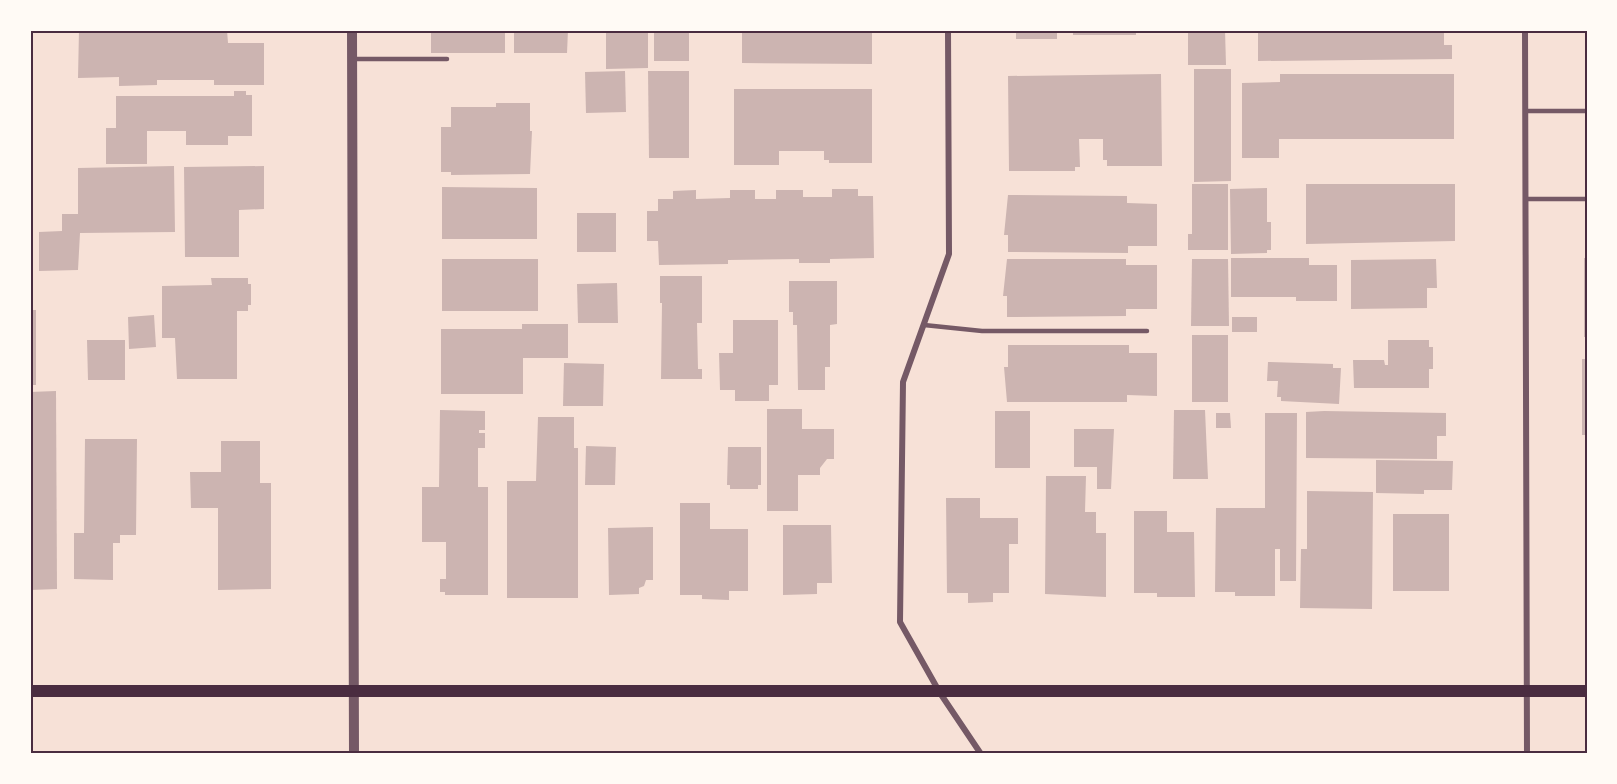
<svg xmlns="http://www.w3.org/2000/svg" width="1617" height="784" font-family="Cabin,sans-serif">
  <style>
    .building { fill: #ccb4b1 }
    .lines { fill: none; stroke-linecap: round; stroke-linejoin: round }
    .service { stroke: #755966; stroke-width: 4.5 }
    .minor { stroke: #755966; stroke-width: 6 }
    .tertiary { stroke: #755966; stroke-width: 10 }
    .secondary { stroke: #4a2c40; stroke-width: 12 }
    .neatline { fill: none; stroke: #4a2c40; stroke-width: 2 }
  </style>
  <rect width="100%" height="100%" fill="#f7e1d7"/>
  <g class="building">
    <path d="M79 30H227L228 43H264V85H214V80H157V85L119 86V77L78 78Z"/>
    <rect x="431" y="30" width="74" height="23"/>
    <path d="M514 30H568L567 53H514Z"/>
    <path d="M606 30H648V68L606 69Z"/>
    <rect x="654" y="30" width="35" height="31"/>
    <path d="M742 30H872V64L742 63Z"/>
    <rect x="1016" y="30" width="41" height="9"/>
    <rect x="1073" y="30" width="63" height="5"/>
    <path d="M1188 30H1225L1226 65H1188Z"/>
    <path d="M1258 30H1452V33H1444V45H1452V59L1258 61Z"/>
    <path d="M1194 69H1231V181L1194 182Z"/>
    <path d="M625 71 626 112 586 113 585 72Z"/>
    <path d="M648 71H689V158H649Z"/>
    <path d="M1161 74 1162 166H1107V160H1103V139H1079L1080 167H1075V171H1009L1008 76Z"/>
    <path d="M1280 74H1454V139H1279V158H1242V83L1280 82Z"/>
    <path d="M734 89H872V163H829V160H824V151H779V165H734Z"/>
    <path d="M234 91H246V95H252V136H228V145H186V131H147V164H106V128H116V96H234Z"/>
    <path d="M496 103H530V131H532L530 174 451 175V172H441V127H451V107H496Z"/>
    <path d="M174 166 175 232 80 233 78 270 39 271V232L62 231V214H78V168Z"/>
    <path d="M264 166V209L239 210V257H185L184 167Z"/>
    <path d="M1192 184H1228V250H1188V234H1192Z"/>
    <path d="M1306 184H1455V241L1306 244Z"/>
    <path d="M442 187 537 188V239H442Z"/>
    <path d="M1267 188V222H1271V250H1267V253L1231 254 1230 189Z"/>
    <path d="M832 189H858V196H873L874 258 830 259V263H799V259L728 260V264L659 265 658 241H647V211H658V199H673V191L696 190V199L730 198V190H755V199H776V190H803V197H832Z"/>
    <path d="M1008 195 1127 196V203L1157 204V246H1128V253L1008 252V235H1004Z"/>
    <rect x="577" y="213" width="39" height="39"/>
    <path d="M1231 258H1309V265H1337V301H1296V297H1231Z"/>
    <rect x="1584" y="258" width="3" height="79"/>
    <rect x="442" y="259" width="96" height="52"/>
    <path d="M1007 259H1126V265H1157V309H1126V316L1007 317V296H1003Z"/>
    <path d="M1192 259H1228L1229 326H1191Z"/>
    <path d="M1436 259 1437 288H1427V308L1351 309V260Z"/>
    <path d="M660 276H702V323H697L698 369H702V379H661L662 303H660Z"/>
    <path d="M211 278H248V284H251V305H248V311H237V379H177L175 338H162V286L212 285Z"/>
    <path d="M789 281H837V324L830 325V367H825V390H798L797 325H793V312H789Z"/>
    <path d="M617 283 618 323H578L577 284Z"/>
    <rect x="30" y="310" width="6" height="75"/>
    <path d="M154 315 156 347 129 349 128 317Z"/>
    <rect x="1232" y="317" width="25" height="15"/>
    <path d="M733 320H778V385H769V401H735V390H720L719 353H733Z"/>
    <path d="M522 324H568V358H523V394H441V329H522Z"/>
    <rect x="1192" y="335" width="36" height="67"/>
    <path d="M87 340H125V380H88Z"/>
    <path d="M1388 340H1429V347H1433V369H1429V388H1354L1353 360H1384L1385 365H1388Z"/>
    <path d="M1008 345H1129V353H1157V396L1127 395V402H1007L1004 367H1008Z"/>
    <rect x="1582" y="359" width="5" height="76"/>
    <path d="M1268 362 1333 364V368H1341L1339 404 1281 401V397H1277L1278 381H1267Z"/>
    <path d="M564 363 604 364 603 406H563Z"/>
    <path d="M56 391 57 589 30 590V392Z"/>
    <path d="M767 409H802V429H834V459H827L820 468V475H798V511H767Z"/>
    <path d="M440 410 485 411V430H479V433H485V448H478V487H488V595H445V592H440V579H446V542H422V487H439Z"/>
    <path d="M1174 410H1205L1208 479H1173Z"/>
    <rect x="995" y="411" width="35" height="57"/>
    <path d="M1324 411 1446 413V436H1437V459L1306 458V412Z"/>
    <path d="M1216 413H1230L1231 428H1216Z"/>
    <path d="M1265 413H1297L1296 581H1280V549H1275V596H1235V592H1215L1216 508H1265Z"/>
    <path d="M538 417H574V448H578V598H507V481H536Z"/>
    <path d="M1074 429H1114L1111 489H1097V467H1074Z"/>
    <path d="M85 439H137L136 535H120V543H113V580L74 579V533H84Z"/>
    <path d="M221 441H260V483H271V589L218 590V508H191L190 472H221Z"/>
    <path d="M586 446 616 447 615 485H585Z"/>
    <path d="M728 447H761V485H758V489H730V485H727Z"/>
    <path d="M1376 460 1453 461 1452 490H1424V494L1376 493Z"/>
    <path d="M1046 476H1086L1085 512H1096V533H1106V597L1045 594Z"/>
    <path d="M1307 491 1373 492 1372 609 1300 608 1301 549H1307Z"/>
    <path d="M946 498H980V518H1018V544H1009V593H993V602L968 603V593H947Z"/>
    <path d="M680 503H710V529H748V591H729V600L702 599V595H680Z"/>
    <path d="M1134 511H1167V532H1194L1195 597H1157V593H1134Z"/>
    <rect x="1393" y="514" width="56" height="77"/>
    <path d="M783 525H831L832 583H817V594L783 595Z"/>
    <path d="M653 527V580H646L644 586 639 588V594L609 595 608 528Z"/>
  </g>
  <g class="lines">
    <g class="service">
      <path d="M352 59H447"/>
      <path d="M1526 111H1587"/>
      <path d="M1526 199H1587"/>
      <path d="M924 325 982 331H1147"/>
    </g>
    <g class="minor">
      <path d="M948 30 949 254 903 382 900 622 940 693 981 754"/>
      <path d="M1525 30 1527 754"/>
    </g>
    <path class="tertiary" d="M352 30 354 754"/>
    <path class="secondary" d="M30 691H1587"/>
  </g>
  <rect width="1617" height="784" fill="none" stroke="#fffaf5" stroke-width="63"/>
  <rect x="32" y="32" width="1554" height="720" class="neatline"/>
</svg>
